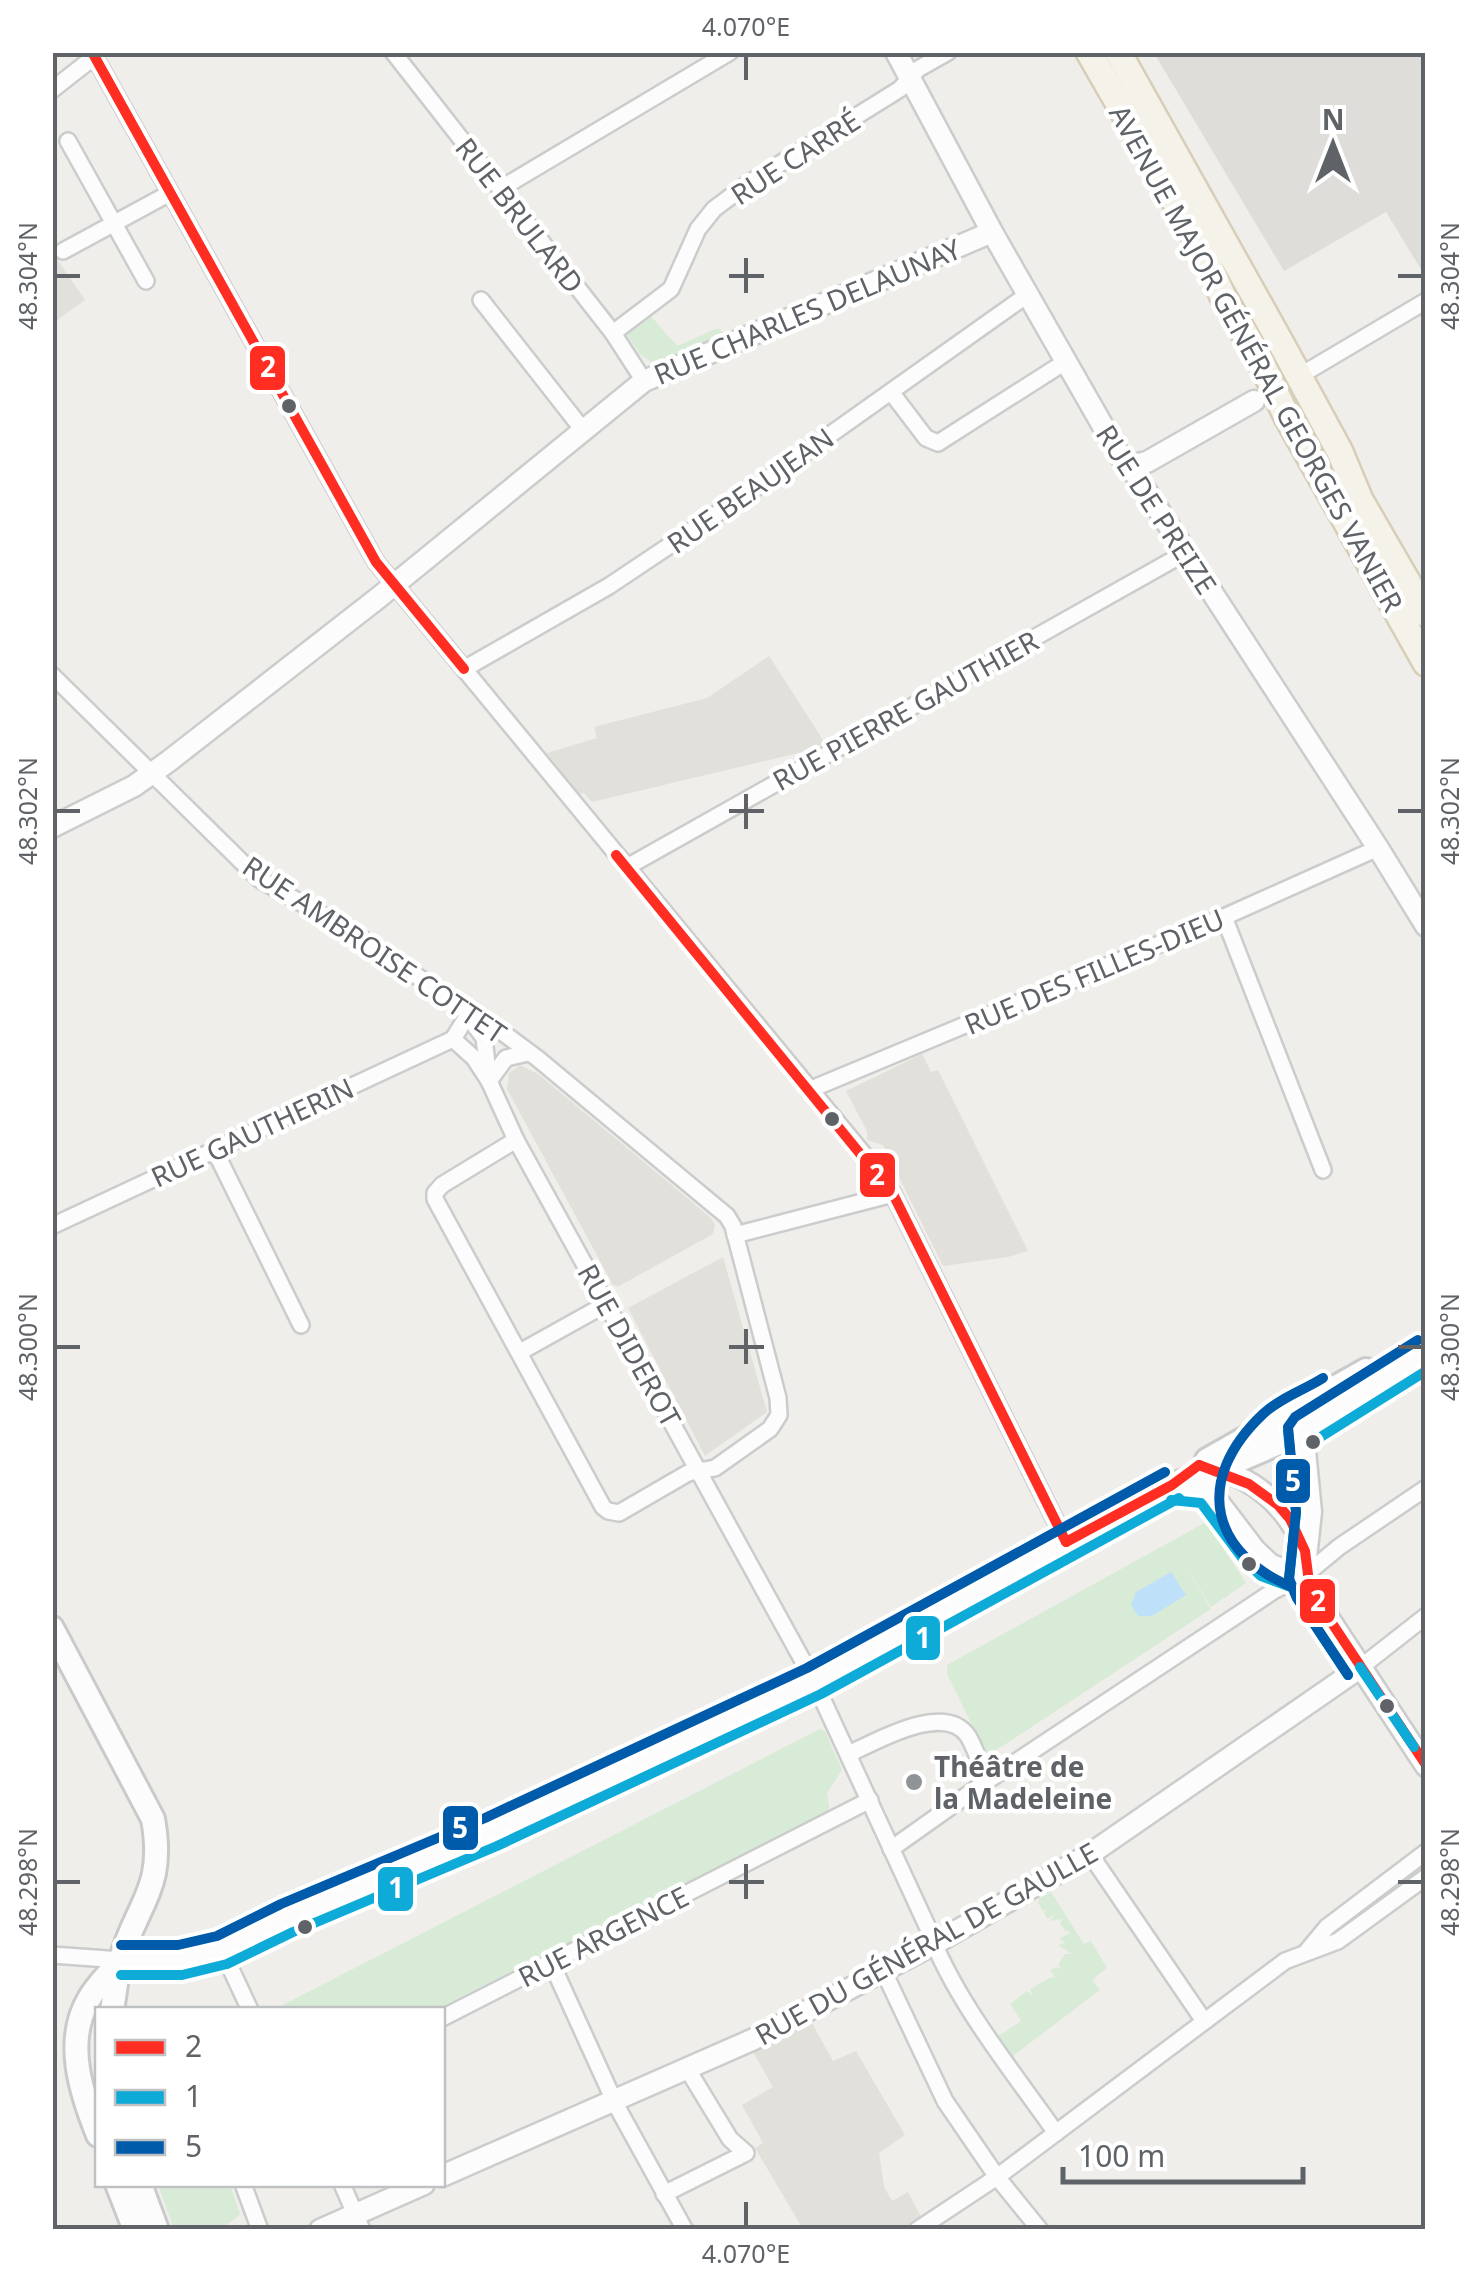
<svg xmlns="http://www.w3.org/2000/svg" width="1478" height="2282" font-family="'Noto Sans',sans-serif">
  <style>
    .industrial { fill: #dfddda }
    .education { fill: #e2e0da }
    .green { fill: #d8ebd6 }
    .water { fill: #bfe0f9 }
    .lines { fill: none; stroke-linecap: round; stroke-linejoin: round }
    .minor-casing { stroke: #cbcccc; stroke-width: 20 }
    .tertiary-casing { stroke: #cbcccc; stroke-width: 25 }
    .secondary-casing { stroke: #cacacb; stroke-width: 28 }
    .primary-casing { stroke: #d7ceb8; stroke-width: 30 }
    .minor { stroke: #fdfcfc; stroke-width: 15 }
    .tertiary { stroke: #fdfcfc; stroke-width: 20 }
    .secondary { stroke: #fdfcfc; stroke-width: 22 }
    .primary { stroke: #f4f2e9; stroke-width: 25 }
    .bus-1-casing { stroke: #fff; stroke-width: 18 }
    .bus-2-casing { stroke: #fff; stroke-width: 18 }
    .bus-3-casing { stroke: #fff; stroke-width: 18 }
    .bus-1 { stroke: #ff2d22; stroke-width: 10 }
    .bus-2 { stroke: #0eabd9; stroke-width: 10 }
    .bus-3 { stroke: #005baa; stroke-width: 10 }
    .ticks { fill: none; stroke: #5f6368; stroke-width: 4 }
    .bus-dot { fill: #5f6368; stroke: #fff; stroke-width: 4 }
    .poi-dot { fill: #919496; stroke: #fff; stroke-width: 4 }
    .labels { text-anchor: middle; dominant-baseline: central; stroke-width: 9; stroke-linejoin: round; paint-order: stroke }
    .street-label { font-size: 28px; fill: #5f6368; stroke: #fff }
    .poi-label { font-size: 28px; font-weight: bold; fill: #5f6368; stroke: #fff; text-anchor: start }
    .line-badge { stroke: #fff; stroke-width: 4 }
    .badge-label { font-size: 28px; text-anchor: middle; font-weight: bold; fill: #fff }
    .neatline { fill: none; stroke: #5f6368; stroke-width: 4 }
    .ticks-label { font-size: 25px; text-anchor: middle; fill: #5f6368 }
  </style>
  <rect width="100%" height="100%" fill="#efeeea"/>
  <path class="industrial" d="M1154 53H1425V276L1386 212 1284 271Z"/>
  <g class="education">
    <path d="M52 252 85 300 53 323H52Z"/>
    <path d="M769 656 825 743 811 750 592 802 584 793 579 794 547 753 597 738 594 727 707 698Z"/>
    <path d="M922 1054 931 1072 938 1070 1028 1251 1008 1257 943 1266 883 1145 867 1140V1131L846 1091Z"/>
    <path d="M520 1065 538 1074 710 1217 715 1225 713 1234 619 1286 613 1285 507 1089 509 1073Z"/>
    <path d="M723 1257 767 1412 705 1456 628 1308Z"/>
    <path d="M812 2023 833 2061 856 2051 905 2135 879 2153 884 2187 892 2201 908 2192 921 2217 901 2229H803L755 2148 763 2143 742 2105 773 2087 753 2052Z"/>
  </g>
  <g class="green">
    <path d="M650 315 677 346 718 328 723 333 662 362H651L640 354 628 336 629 331Z"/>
    <path d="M1206 1522 1246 1583 1211 1607 1182 1560 1211 1609 995 1751 985 1752 947 1674V1665Z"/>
    <path d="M820 1729 825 1731 842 1770 827 1793 830 1812 436 2009 273 2010Z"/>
    <path d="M1051 1892 1084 1944 1091 1941 1107 1968 1092 1980 1100 1990 1010 2058 997 2037 1021 2021 1010 2004 1027 1991 1033 1996 1030 1989 1051 1977 1055 1978 1050 1970 1057 1967 1062 1970 1058 1965 1065 1954H1072L1058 1945 1066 1943 1059 1939 1071 1932 1065 1931 1060 1923 1063 1919 1050 1921 1054 1915 1047 1919 1044 1913 1047 1910 1043 1911 1038 1903 1039 1898Z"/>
    <path d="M158 2185H230L240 2214C223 2234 197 2230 174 2229Z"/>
  </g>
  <path class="water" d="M1171 1572 1186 1595 1152 1616H1138L1131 1605 1136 1592Z"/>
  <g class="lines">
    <g class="minor-casing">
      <g id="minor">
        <path d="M92 52 376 562 866 1157 893 1194 1066 1542"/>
        <path d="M393 52 613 333 644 381"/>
        <path d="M52 90 94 57"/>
        <path d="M68 141 146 281"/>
        <path d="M500 189 730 52"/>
        <path d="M63 251 170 193"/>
        <path d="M481 300 583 430"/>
        <path d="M613 333 671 289 698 229 714 209 746 185 900 89 918 69 948 52"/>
        <path d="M1296 378 1426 301"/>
        <path d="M891 392 926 438 938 443 1065 362"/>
        <path d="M464 669 609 586 748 493 1027 295"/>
        <path d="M52 675 259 879 354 933 459 1005 471 1009 537 1058 727 1216 733 1226 778 1398 779 1415 770 1429 715 1468 688 1473 619 1513 608 1511 603 1507 435 1199V1193L442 1185 516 1140"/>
        <path d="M627 867 1185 553"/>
        <path d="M1224 917 1323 1170"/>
        <path d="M465 1012 484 1038 489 1081 516 1140 814 1681 928 1928C954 2000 1012 2070 1056 2133"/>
        <path d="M453 1039 474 1058 489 1081"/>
        <path d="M489 1081 506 1058 528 1053"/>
        <path d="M809 1090 1224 917 1378 848"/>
        <path d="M214 1149 301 1325"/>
        <path d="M52 1226 453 1039 471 1010"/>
        <path d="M735 1235 893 1194"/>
        <path d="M520 1352 608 1303"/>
        <path d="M1361 1667 1426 1616"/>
        <path d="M849 1754C875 1742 945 1701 968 1736 976 1749 981 1767 987 1781"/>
        <path d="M891 1849 987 1781 1275 1590 1304 1576 1339 1547 1426 1488"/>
        <path d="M1090 1854 1204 2021"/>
        <path d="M222 1950 250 2010"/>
        <path d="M1307 1951 1327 1927 1426 1852"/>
        <path d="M52 1955 121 1960"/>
        <path d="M551 1962 616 2105 685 2230"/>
        <path d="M884 1972 945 2101 997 2177 1040 2230"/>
        <path d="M442 2018 870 1800"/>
        <path d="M243 2184 260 2230"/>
        <path d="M342 2184 362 2230"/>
        <path d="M664 2194 746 2153 730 2139 688 2070"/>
        <path d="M917 2230 997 2177 1285 1961 1338 1941 1426 1877"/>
      </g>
    </g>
    <g class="tertiary-casing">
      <g id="tertiary">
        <path d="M896 52 992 232 1120 456 1130 466 1378 848 1426 926"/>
        <path d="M1130 466 1147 462 1254 401"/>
        <path d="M52 827 134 786 169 761 378 598 644 381 992 232"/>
        <path d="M1303 1430 1311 1512 1304 1576 1310 1590 1426 1766"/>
        <path d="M1210 1468C1255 1476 1292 1511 1306 1554"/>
        <path d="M1174 1485 1210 1491 1255 1550 1271 1565 1304 1576"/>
        <path d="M442 2176 754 2039 934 1944 1090 1854 1361 1667"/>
        <path d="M320 2230 424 2184"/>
      </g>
    </g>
    <g class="secondary-casing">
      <g id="secondary">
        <path d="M1207 1460 1366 1370"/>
        <path d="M52 1628 153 1819C166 1890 136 1903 120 1962 116 1978 115 1994 112 2010"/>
        <path d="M121 1960H180L222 1950 287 1918 491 1832 814 1681 1172 1485 1219 1469 1281 1442 1426 1353"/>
        <path d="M98 2135C81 2093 64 2041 89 1999 96 1986 109 1974 118 1963"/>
        <path d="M117 2184 135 2230"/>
        <path d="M140 2184 157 2230"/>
      </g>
    </g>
    <g class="primary-casing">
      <g id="primary">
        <path d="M1089 52 1200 245 1224 299 1259 358 1287 417 1426 663"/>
        <path d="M1118 52 1282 345 1340 452 1360 500 1426 614"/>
      </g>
    </g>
    <use href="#minor" class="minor"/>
    <use href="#tertiary" class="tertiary"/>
    <use href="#secondary" class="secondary"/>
    <use href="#primary" class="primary"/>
    <g class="bus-1-casing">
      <g id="bus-1">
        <path d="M92 52 376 562 464 669"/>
        <path d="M616 855 893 1194 1066 1542"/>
        <path d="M1199 1465 1249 1484 1278 1505 1290 1519 1305 1551 1310 1590 1426 1765"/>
        <path d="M1066 1542 1172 1485 1199 1465"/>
      </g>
    </g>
    <g class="bus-2-casing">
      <g id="bus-2">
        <path d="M1288 1431 1296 1512 1289 1579 1297 1598 1348 1675"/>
        <path d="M1311 1443 1426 1371"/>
        <path d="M1171 1500 1201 1503 1243 1559 1261 1576 1299 1590"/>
        <path d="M1360 1667 1414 1747"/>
        <path d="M121 1975H182L227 1964 293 1932 497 1846 821 1694 1179 1498"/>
      </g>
    </g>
    <g class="bus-3-casing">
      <g id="bus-3">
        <path d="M1299 1590C1210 1556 1192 1481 1263 1414 1280 1398 1304 1390 1323 1378"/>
        <path d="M1348 1675 1297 1598 1289 1579 1296 1512 1288 1427 1295 1417 1418 1340"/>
        <path d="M121 1945H178L217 1936 281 1904 485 1818 807 1668 1165 1472"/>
      </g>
    </g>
    <use href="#bus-1" class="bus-1"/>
    <use href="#bus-2" class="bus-2"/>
    <use href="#bus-3" class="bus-3"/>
  </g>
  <path class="ticks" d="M746 55V80M746 258V293M55 276H80M729 276H764M1398 276H1423M746 794V829M55 811H80M729 811H764M1398 811H1423M746 1329V1364M55 1347H80M729 1347H764M1398 1347H1423M746 1864V1899M55 1882H80M729 1882H764M1398 1882H1423M746 2202V2227"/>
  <g class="bus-dot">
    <circle cx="289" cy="406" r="9"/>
    <circle cx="832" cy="1119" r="9"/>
    <circle cx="1313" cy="1442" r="9"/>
    <circle cx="1249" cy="1564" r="9"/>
    <circle cx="1387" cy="1706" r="9"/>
    <circle cx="305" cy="1927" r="9"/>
  </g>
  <circle class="poi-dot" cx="914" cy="1782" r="10"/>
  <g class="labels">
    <g class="street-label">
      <text transform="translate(795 157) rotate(-33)">RUE CARRÉ</text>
      <text transform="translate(520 215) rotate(52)">RUE BRULARD</text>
      <text transform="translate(807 311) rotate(-23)">RUE CHARLES DELAUNAY</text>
      <text transform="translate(1257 358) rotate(61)">AVENUE MAJOR GÉNÉRAL GEORGES VANIER</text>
      <text transform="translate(750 490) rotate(-35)">RUE BEAUJEAN</text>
      <text transform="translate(1157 509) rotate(57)">RUE DE PREIZE</text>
      <text transform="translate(905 710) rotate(-29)">RUE PIERRE GAUTHIER</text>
      <text transform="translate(375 949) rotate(34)">RUE AMBROISE COTTET</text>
      <text transform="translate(1094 971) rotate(-23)">RUE DES FILLES-DIEU</text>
      <text transform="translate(252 1132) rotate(-25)">RUE GAUTHERIN</text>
      <text transform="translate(630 1345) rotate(61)">RUE DIDEROT</text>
      <text transform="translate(603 1936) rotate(-27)">RUE ARGENCE</text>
      <text transform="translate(926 1943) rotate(-29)">RUE DU GÉNÉRAL DE GAULLE</text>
    </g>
    <g class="poi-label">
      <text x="934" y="1766">Théâtre de<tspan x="934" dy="32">la Madeleine</tspan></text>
    </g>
  </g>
  <g class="line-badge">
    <rect x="248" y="344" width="39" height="48" rx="10" fill="#ff2d22"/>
    <rect x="858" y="1151" width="39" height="48" rx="10" fill="#ff2d22"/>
    <rect x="1274" y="1457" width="38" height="48" rx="10" fill="#005baa"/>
    <rect x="1298" y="1577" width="39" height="48" rx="10" fill="#ff2d22"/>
    <rect x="904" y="1614" width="38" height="48" rx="10" fill="#0eabd9"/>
    <rect x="441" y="1804" width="39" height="48" rx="10" fill="#005baa"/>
    <rect x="376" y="1865" width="39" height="48" rx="10" fill="#0eabd9"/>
  </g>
  <g class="badge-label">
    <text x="268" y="377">2</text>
    <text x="877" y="1185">2</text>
    <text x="1293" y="1491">5</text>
    <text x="1318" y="1611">2</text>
    <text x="923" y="1648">1</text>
    <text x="460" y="1838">5</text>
    <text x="396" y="1898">1</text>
  </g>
  <rect width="1478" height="2282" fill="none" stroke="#ffffff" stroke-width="110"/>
  <rect x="95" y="2007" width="350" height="180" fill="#ffffff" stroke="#bfc1c3" stroke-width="2.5"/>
  <rect x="115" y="2040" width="50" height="15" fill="#ff2d22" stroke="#bfc1c3" stroke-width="2.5"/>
  <text x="185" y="2057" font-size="30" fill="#5f6368">2</text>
  <rect x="115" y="2090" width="50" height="15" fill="#0eabd9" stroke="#bfc1c3" stroke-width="2.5"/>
  <text x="185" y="2107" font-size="30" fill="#5f6368">1</text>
  <rect x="115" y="2140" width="50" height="15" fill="#005baa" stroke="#bfc1c3" stroke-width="2.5"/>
  <text x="185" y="2157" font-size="30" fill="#5f6368">5</text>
  <g transform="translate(1333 145)" stroke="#ffffff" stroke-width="8" paint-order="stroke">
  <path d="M0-8L18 38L0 25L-18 38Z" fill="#5f6368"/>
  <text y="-15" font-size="28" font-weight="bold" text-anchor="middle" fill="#5f6368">N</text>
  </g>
  <path d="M1063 2167v15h240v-15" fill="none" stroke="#5f6368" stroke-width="5"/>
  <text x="1078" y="2167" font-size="30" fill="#5f6368" stroke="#ffffff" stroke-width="8" paint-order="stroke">100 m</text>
  <rect x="55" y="55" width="1368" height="2172" class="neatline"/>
  <g class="ticks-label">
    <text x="746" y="36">4.070°E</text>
    <text transform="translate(28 276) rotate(-90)" y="9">48.304°N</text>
    <text transform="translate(1450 276) rotate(-90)" y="9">48.304°N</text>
    <text transform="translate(28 811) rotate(-90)" y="9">48.302°N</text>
    <text transform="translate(1450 811) rotate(-90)" y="9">48.302°N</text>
    <text transform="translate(28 1347) rotate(-90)" y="9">48.300°N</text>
    <text transform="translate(1450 1347) rotate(-90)" y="9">48.300°N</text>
    <text transform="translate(28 1882) rotate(-90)" y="9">48.298°N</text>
    <text transform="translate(1450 1882) rotate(-90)" y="9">48.298°N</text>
    <text x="746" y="2263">4.070°E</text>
  </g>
</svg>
